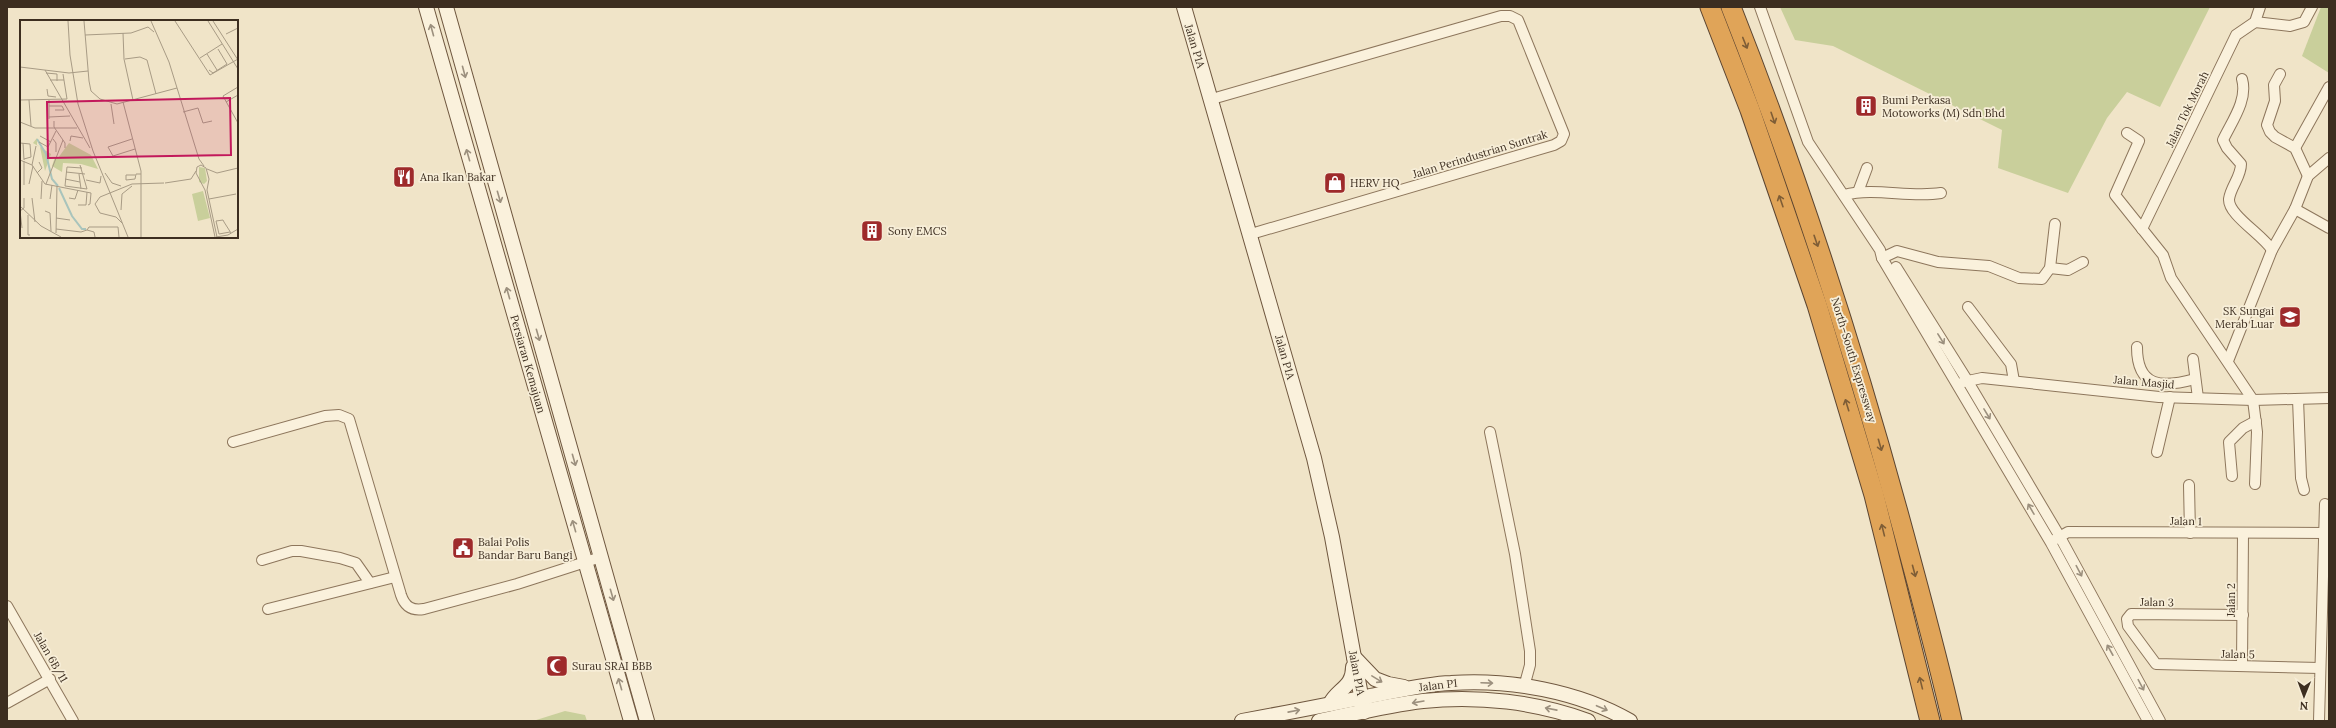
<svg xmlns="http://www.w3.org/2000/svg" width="2336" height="728" font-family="Lora,serif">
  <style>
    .green { fill: #c9cf9b }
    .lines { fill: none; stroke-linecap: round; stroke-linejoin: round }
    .street-casing { stroke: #8d765c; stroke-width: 12 }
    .secondary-casing { stroke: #6f573f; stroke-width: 16 }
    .highway-casing { stroke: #5b4430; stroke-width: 21 }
    .street { stroke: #faf1dc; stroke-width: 10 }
    .secondary { stroke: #faf1dc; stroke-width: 14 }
    .highway { stroke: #e0a458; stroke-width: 19 }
    .oneway { stroke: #9c907e }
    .oneway2 { stroke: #7e5d36 }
    .labels { text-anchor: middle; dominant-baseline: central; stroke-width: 3.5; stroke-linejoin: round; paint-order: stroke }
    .street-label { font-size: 11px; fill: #3d2e20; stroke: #f7eed8 }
    .poi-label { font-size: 11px; fill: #3d2e20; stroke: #f7eed8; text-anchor: start }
    .inset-river { fill: none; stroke: #a9c4bc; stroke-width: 2 }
    .inset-road { fill: none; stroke: #a89b85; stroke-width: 1 }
    .view { fill: #c2185b; fill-opacity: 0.15; stroke: #c2185b; stroke-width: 2 }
    .inset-edge { fill: none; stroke: #3d2e20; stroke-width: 2 }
  </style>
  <rect width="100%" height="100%" fill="#f0e4c8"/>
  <g class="green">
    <path d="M1780 7H2210L2160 107 2127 92 2107 118 2068 193 1998 168 2002 130 1833 46 1795 40Z"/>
    <path d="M2321 7H2329V73L2302 56Z"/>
    <path d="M565 711 585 715 587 721H533Z"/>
  </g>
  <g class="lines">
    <g class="street-casing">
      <g id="street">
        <path d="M1760 7 1808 142 1880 250 1882 258 2051 543 2148 721"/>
        <path d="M2255 22 2290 26 2304 22 2312 7"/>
        <path d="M2280 74 2274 85 2275 101 2267 125 2270 132 2275 137 2295 148 2308 176"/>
        <path d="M2242 79C2248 100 2232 121 2223 140L2227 148 2241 164C2241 177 2231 186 2229 199 2228 215 2263 235 2272 250"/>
        <path d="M1212 99 1501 16H1510L1518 20 1564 134 1561 141 1554 145 1251 234"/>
        <path d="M2127 133 2139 141 2115 195 2163 255 2171 278 2253 400 2257 432 2255 484"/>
        <path d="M2295 148 2329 87"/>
        <path d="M1858 192 1867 168"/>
        <path d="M1844 195C1875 187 1909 198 1941 193"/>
        <path d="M2295 209 2329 228"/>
        <path d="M2142 229 2236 35 2255 22 2260 7"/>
        <path d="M1882 258 1897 251 1938 262 1989 266 2019 278 2042 279 2050 268 2055 224"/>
        <path d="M1896 267 1967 380 2060 537 2160 721"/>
        <path d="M2050 268 2068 270 2083 262"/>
        <path d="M1968 307 2011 364 2014 381"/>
        <path d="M2137 347C2137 388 2162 388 2195 379"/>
        <path d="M2193 359 2198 398"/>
        <path d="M2228 361 2272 250 2295 209 2308 176 2329 158"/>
        <path d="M1963 382 1982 378 2159 397 2253 400 2329 398"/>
        <path d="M2298 399 2301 478 2304 490"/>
        <path d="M1490 432 1515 554 1530 651V665L1524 687"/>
        <path d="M233 442 325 416 339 415 349 419 401 595C405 607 412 611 424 609L517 584 601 557"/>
        <path d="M2157 452 2170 397"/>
        <path d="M2232 476 2229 442 2243 428 2256 421"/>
        <path d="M2189 485 2190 533"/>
        <path d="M2054 540 2068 532 2324 533"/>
        <path d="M262 560 292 551H301L340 558 356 563 370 583"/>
        <path d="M7 606 73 721"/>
        <path d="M268 609 395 577"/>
        <path d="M2243 615 2131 614 2127 619 2128 626 2156 664 2320 668"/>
        <path d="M2242 666 2243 533"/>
        <path d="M7 703 50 679"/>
        <path d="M2319 721 2325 504"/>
      </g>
    </g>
    <g class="secondary-casing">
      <g id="secondary">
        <path d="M426 7 631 721"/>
        <path d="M446 7 647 721"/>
        <path d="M1184 7 1314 458 1332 537 1364 712"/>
        <path d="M1354 657 1375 679 1388 684 1404 687"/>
        <path d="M1330 704C1337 689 1353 688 1353 667"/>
        <path d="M1242 721C1285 713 1328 705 1370 696 1397 691 1424 684 1451 683 1510 679 1578 691 1630 721"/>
        <path d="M1319 721C1353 714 1388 705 1423 701 1478 695 1537 702 1588 721"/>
      </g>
    </g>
    <g class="highway-casing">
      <g id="highway">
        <path d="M1710 7 1750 110 1817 305 1874 495 1930 721"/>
        <path d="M1731 7C1803 189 1862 375 1912 564 1926 616 1940 668 1952 721"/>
      </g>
    </g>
    <use href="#street" class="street"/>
    <use href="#secondary" class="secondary"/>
    <use href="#highway" class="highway"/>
  </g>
  <defs><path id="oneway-shaft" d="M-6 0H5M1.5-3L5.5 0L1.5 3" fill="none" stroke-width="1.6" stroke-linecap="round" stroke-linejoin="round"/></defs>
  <g class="oneway">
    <use href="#oneway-shaft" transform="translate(432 30) rotate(-105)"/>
    <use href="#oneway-shaft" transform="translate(464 72) rotate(75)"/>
    <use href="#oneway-shaft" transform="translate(468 155) rotate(-106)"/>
    <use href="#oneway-shaft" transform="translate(499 197) rotate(74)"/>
    <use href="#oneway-shaft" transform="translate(508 293) rotate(-106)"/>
    <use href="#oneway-shaft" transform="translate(538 335) rotate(74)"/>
    <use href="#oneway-shaft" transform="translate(1941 339) rotate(58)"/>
    <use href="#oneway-shaft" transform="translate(1987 414) rotate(59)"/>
    <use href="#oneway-shaft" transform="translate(574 460) rotate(74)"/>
    <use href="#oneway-shaft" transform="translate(2031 509) rotate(-120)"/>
    <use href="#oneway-shaft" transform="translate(574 526) rotate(-106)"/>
    <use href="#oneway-shaft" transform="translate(2079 571) rotate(62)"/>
    <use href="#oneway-shaft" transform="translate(612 595) rotate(74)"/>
    <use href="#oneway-shaft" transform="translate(2110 650) rotate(-119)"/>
    <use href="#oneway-shaft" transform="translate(1377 679) rotate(31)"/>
    <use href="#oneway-shaft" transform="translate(1487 683) rotate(2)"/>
    <use href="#oneway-shaft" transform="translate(620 684) rotate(-106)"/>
    <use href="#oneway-shaft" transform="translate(2141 685) rotate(62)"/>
    <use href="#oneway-shaft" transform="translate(1418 702) rotate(170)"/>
    <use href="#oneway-shaft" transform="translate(1602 708) rotate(23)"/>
    <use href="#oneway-shaft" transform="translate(1551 709) rotate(-169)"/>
    <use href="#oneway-shaft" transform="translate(1294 711) rotate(-11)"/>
  </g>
  <g class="oneway2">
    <use href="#oneway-shaft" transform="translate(1745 43) rotate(68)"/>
    <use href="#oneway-shaft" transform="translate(1773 118) rotate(71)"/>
    <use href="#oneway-shaft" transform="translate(1781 201) rotate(-109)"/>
    <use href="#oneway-shaft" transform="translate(1816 241) rotate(71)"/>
    <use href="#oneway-shaft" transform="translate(1847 405) rotate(-107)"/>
    <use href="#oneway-shaft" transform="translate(1880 445) rotate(74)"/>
    <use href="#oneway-shaft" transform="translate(1883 530) rotate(-104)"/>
    <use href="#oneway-shaft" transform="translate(1914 571) rotate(75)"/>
    <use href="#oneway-shaft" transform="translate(1921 683) rotate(-104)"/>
  </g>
  <defs>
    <g id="building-square" transform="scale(1.15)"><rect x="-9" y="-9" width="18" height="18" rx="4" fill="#9e2a2b" stroke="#f7eed8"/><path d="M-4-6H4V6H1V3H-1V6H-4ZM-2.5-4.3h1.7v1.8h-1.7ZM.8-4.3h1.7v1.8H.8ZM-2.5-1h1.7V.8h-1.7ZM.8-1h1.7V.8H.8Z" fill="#fff"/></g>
    <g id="restaurant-square" transform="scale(1.15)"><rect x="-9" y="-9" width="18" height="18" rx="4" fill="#9e2a2b" stroke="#f7eed8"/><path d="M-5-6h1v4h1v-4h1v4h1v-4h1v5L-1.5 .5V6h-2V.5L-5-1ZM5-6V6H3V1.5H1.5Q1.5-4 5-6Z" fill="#fff"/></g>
    <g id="shop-square" transform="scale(1.15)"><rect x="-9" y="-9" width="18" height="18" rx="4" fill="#9e2a2b" stroke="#f7eed8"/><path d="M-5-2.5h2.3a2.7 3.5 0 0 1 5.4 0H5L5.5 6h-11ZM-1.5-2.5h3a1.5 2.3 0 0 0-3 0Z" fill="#fff"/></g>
    <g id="school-square" transform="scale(1.15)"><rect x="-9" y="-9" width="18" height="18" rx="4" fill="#9e2a2b" stroke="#f7eed8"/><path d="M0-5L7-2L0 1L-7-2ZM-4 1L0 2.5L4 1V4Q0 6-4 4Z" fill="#fff"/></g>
    <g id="civic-square" transform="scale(1.15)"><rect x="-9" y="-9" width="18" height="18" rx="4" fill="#9e2a2b" stroke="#f7eed8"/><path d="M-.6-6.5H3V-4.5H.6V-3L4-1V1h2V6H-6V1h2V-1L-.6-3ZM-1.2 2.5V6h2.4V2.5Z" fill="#fff"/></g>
    <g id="mosque-square" transform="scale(1.15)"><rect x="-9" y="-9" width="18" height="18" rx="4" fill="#9e2a2b" stroke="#f7eed8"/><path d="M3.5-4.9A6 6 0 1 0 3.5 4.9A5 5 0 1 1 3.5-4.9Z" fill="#fff"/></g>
  </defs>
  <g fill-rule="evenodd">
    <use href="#building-square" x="1866" y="106"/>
    <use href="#restaurant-square" x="404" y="177"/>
    <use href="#shop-square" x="1335" y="183"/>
    <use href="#building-square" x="872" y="231"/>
    <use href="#school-square" x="2290" y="317"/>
    <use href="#civic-square" x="463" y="548"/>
    <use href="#mosque-square" x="557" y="666"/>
  </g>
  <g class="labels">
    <g class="street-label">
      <text transform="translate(1195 46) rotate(73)">Jalan P1A</text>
      <text transform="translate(2187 109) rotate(-64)">Jalan Tok Morah</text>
      <text transform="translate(1480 154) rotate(-17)">Jalan Perindustrian Suntrak</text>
      <text transform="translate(1285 357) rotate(74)">Jalan P1A</text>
      <text transform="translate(1854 360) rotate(73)">North–South Expressway</text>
      <text transform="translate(528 364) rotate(74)">Persiaran Kemajuan</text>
      <text transform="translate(2144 382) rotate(5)">Jalan Masjid</text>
      <text transform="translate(2186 521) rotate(1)">Jalan 1</text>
      <text transform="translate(2231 600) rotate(-90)">Jalan 2</text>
      <text transform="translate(2157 602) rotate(1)">Jalan 3</text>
      <text transform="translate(2238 654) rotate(1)">Jalan 5</text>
      <text transform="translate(51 657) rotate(60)">Jalan 6B/11</text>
      <text transform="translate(1357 673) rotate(79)">Jalan P1A</text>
      <text transform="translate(1438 685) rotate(-7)">Jalan P1</text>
    </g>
    <g class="poi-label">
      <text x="1882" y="100">Bumi Perkasa<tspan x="1882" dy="13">Motoworks (M) Sdn Bhd</tspan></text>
      <text x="420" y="177">Ana Ikan Bakar</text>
      <text x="1350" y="183">HERV HQ</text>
      <text x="888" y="231">Sony EMCS</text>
      <text x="2274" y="311" text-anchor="end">SK Sungai<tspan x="2274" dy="13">Merab Luar</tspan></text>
      <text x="478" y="542">Balai Polis<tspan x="478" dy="13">Bandar Baru Bangi</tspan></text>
      <text x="572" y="666">Surau SRAI BBB</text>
    </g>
  </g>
  <g transform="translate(20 20)">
    <rect width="218" height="218" fill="#f0e4c8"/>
    <path d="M17 118V125L31 134 25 151 20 127 13 123ZM49 123 71 135 78 149 61 144 43 143 42 152 32 146 35 137 38 138ZM179 147 185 148 187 161 184 164 179 162ZM183 171 190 198 178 201 172 174Z" fill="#c9cf9b"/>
    <path class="inset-river" d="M17 119 26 134 32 159 38 166M39 168 52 196 62 209H66"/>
    <path class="inset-road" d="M48 1 50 35 58 84 73 131 108 217M64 1 69 61 71 71 80 79 97 84 157 68M131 1 149 42 179 139 184 146M155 1 190 55 218 39M188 1 218 49M193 1 218 40M103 13 104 39 113 80M206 14 218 8M65 15 111 13 128 7 134 12M198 29 207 44M187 34 197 50M180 38 202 24M105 39 120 37 127 40 136 74M0 47 49 53 68 51M25 50 70 128M189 50 193 53 207 44M26 53 37 54V61M30 60H44M218 67 203 76 218 103M27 69 28 76 36 77M0 80 47 79 43 54M9 80 11 106M103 82 121 151V217M206 82 218 75M91 84 94 104M29 86H42L44 90H35M163 92 178 88 183 103 192 101M29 97 50 96M29 99V80M34 101V107L45 123V128M0 102 15 108H57M20 116 31 122M33 119 36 123V132M112 119 88 127 93 136 115 129M50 121 51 116 63 118M19 122 28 127 36 111M0 123 10 124 11 137 4 139M3 123 4 140M0 140 12 145 25 164 71 173 70 184 68 185M4 141V165M12 145 16 126M187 149 197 153 218 148M46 152 65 154M17 153 22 148 19 142M85 153 92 163 101 166M59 154 61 169M115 155H106V160L115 159 116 154H121M45 159 60 162M66 160 80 163 81 156M145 163 171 159 176 151M9 164 13 146M26 164 43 120M112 164 144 163M45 166 67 169 60 145M45 166 47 147 62 148M12 178 15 202M49 178 55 179 58 170M21 179 22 161M30 179 32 165M189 179 216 174M58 185H66L67 172M0 186 21 206 41 217M101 190 102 174 112 166M25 191 30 193 31 211M8 195V215H10M36 198 50 200M102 203 96 197 80 193 75 184 80 177 112 164M2 208 0 191 4 188V178M36 209 61 212 67 210M67 210 69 207H98L99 217M67 210 74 212 75 217M210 212 199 214 196 201 203 200 204 202 211 213M36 213 37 166M195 217 185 170 176 153 177 147 181 145 186 148 189 159 187 170 197 217M196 217 208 215 218 209"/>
    <path class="view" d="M210 78 211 135 28 138 27 82Z"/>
    <rect width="218" height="218" class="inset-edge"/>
  </g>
  <rect width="2336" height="728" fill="none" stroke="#3d2e20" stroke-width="16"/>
  <g transform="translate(2304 696) rotate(181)" stroke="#f7eed8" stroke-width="3" paint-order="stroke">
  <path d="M0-3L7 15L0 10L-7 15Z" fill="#3d2e20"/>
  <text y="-6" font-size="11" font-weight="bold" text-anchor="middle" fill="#3d2e20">N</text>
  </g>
</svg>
